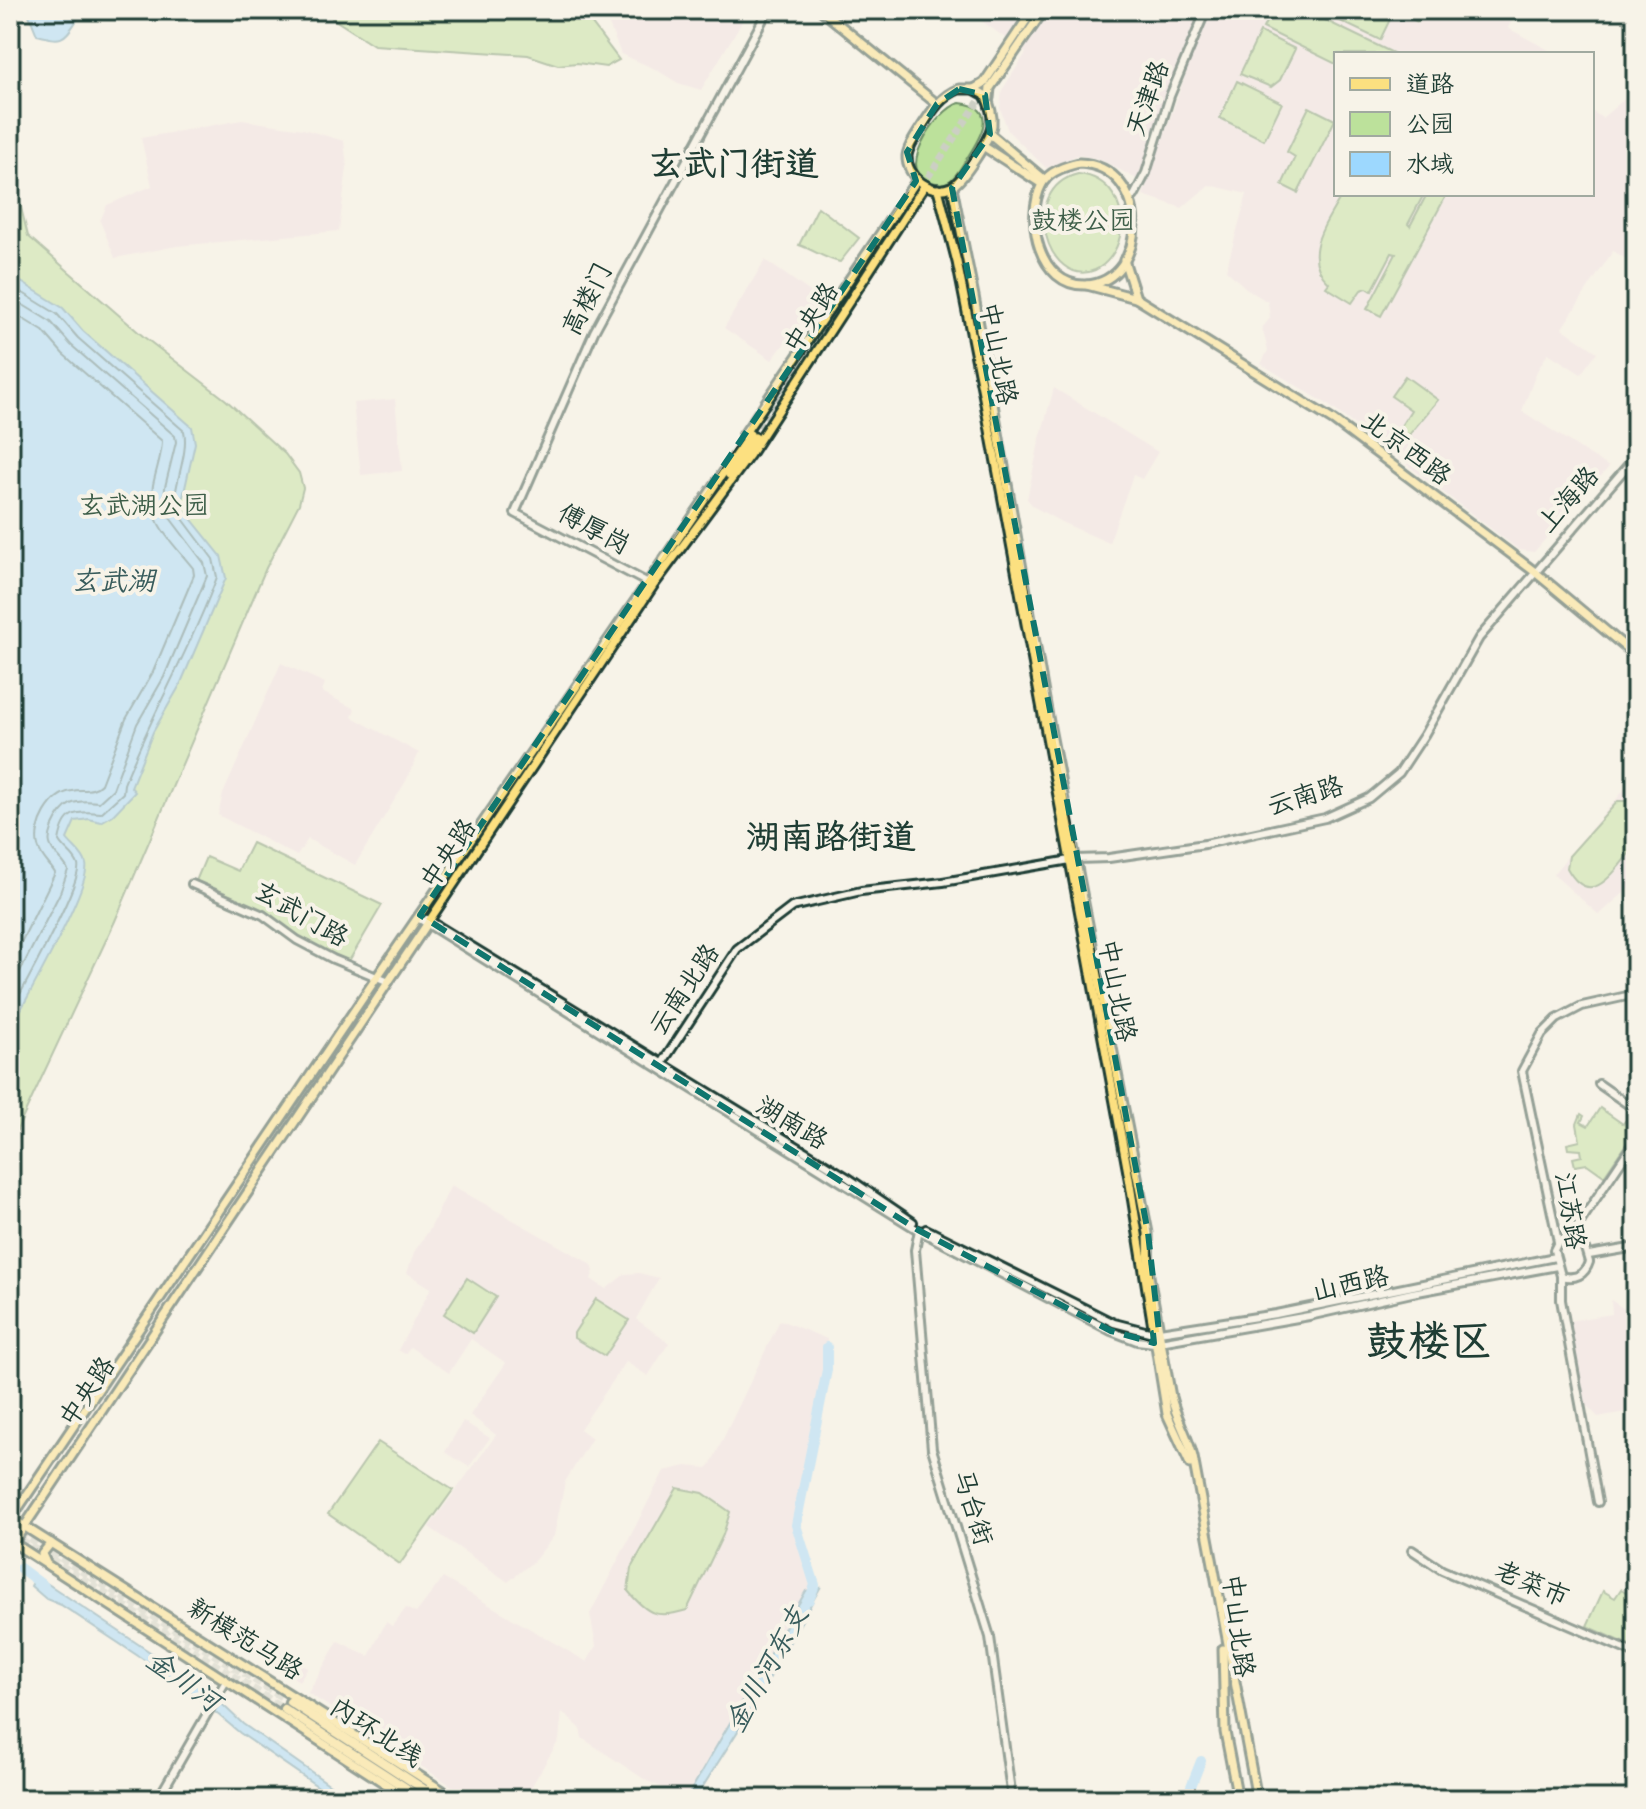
<svg xmlns="http://www.w3.org/2000/svg" width="1646" height="1809" font-family="'Indie Flower','LXGW WenKai TC',sans-serif">
  <style>
    .built { fill: #efe1e5 }
    .green { fill: #bce19b; stroke: #6e8f68; stroke-width: 2 }
    .water { fill: #9dd8fe; stroke: #6b9aad; stroke-width: 2 }
    .lines { fill: none; stroke-linecap: round; stroke-linejoin: round }
    .shore { stroke: #517b85; stroke-width: 2 }
    .river { stroke: #9dd8fe; stroke-width: 10 }
    .primary-tunnel { stroke: #cccfc4; stroke-width: 7; stroke-dasharray: 7 3.5; stroke-linecap: butt }
    .highway-tunnel { stroke: #cccfc4; stroke-width: 8; stroke-dasharray: 8 4; stroke-linecap: butt }
    .secondary-casing { stroke: #1f3d34; stroke-width: 12 }
    .primary-casing { stroke: #1f3d34; stroke-width: 13 }
    .highway-casing { stroke: #1f3d34; stroke-width: 14 }
    .secondary { stroke: #f7f3e8; stroke-width: 6 }
    .primary { stroke: #fce080; stroke-width: 7 }
    .highway { stroke: #fce080; stroke-width: 8 }
    .marked { fill: none; stroke: #0f766e; stroke-width: 6; stroke-dasharray: 16 10; stroke-linejoin: round }
    .labels { text-anchor: middle; dominant-baseline: central; stroke-width: 8; stroke-linejoin: round; paint-order: stroke }
    .street-label { font-size: 26px; fill: #1f3d34; stroke: #f7f3e8 }
    .park-label { font-size: 26px; fill: #3e5e49; stroke: #f7f3e8 }
    .water-label { font-size: 28px; font-style: italic; fill: #385c5c; stroke: #f7f3e8 }
    .district-label { font-size: 34px; font-weight: bold; fill: #1f3d34; stroke: #f7f3e8 }
    .town-label { font-size: 42px; font-weight: bold; fill: #1f3d34; stroke: #f7f3e8 }
  </style>
  <rect width="100%" height="100%" fill="#f7f3e8"/>
  <filter id="ink" filterUnits="userSpaceOnUse"><feTurbulence type="fractalNoise" baseFrequency=".0125" numOctaves="2"/><feDisplacementMap in="SourceGraphic" scale="16" xChannelSelector="R" yChannelSelector="G"/><feConvolveMatrix kernelMatrix="1 2 1 2 8 2 1 2 1" color-interpolation-filters="sRGB"/></filter>
  <g filter="url(#ink)">
    <g class="built">
      <path d="M603 10H749L701 90 678 83 655 69 621 54Z"/>
      <path d="M974 10H1206L1170 95 1142 182 1100 159 1078 155 1046 168 1008 131 1000 108 1002 90 1026 53 972 14Z"/>
      <path d="M1212 10H1517L1508 28 1556 54H1336V194H1592V111L1602 118 1628 96 1636 105V265L1613 251 1562 328 1597 352 1581 374 1548 353 1537 371 1522 411 1609 467 1534 552 1519 550 1327 404 1261 364 1268 350 1262 328 1270 318 1268 302 1247 289 1226 270 1247 194 1209 185 1182 208 1143 195 1191 59Z"/>
      <path d="M242 120 303 129 344 141 347 167 339 231 177 246 115 258 100 221 107 205 152 186 141 138Z"/>
      <path d="M765 260 819 298 772 360 724 328Z"/>
      <path d="M1054 388 1158 452 1142 479 1133 475 1109 543 1061 522 1034 507 1027 499 1039 442Z"/>
      <path d="M395 399 402 471 361 475 353 403Z"/>
      <path d="M281 663 325 683 322 692 355 709 352 717 419 753 406 781 355 865 308 839 297 856 218 815 223 794Z"/>
      <path d="M1636 776V882L1599 915 1553 874Z"/>
      <path d="M451 1185 584 1260 592 1265 594 1271 591 1279 606 1289 625 1274 639 1273 659 1278 636 1319 669 1343 648 1376 626 1362 580 1429 592 1438 565 1482 554 1536 534 1561 508 1582 429 1527 496 1435 470 1415 506 1363 471 1339 449 1373 410 1347 405 1354 398 1350 431 1288 407 1273 414 1252 430 1229Z"/>
      <path d="M1611 1300 1636 1317V1410L1598 1417 1586 1405 1568 1321 1612 1314Z"/>
      <path d="M780 1320 827 1339V1370L796 1525 815 1585 793 1629 784 1625 733 1722 687 1798 647 1781 582 1738 580 1728 562 1712 559 1740 524 1799H472L308 1693 338 1641 369 1656 386 1622 392 1626 406 1608 416 1613 443 1578 587 1662 596 1646 590 1614 664 1471 686 1466 707 1468 711 1464Z"/>
      <path d="M463 1421 490 1438 469 1467 445 1452Z"/>
      <path d="M268 1643 308 1668 299 1681 259 1656Z"/>
    </g>
    <g class="green">
      <path d="M328 10H589L592 24 619 60 606 67 577 63 558 65 528 55 374 45 332 18Z"/>
      <path d="M1272 10H1304L1395 54H1336V64L1263 28Z"/>
      <path d="M1317 10H1424L1418 22 1394 11 1380 40Z"/>
      <path d="M1260 32 1295 49 1280 80 1271 87 1240 74Z"/>
      <path d="M1237 81 1282 103 1264 140 1220 118Z"/>
      <path d="M960 103C1000 107 980 138 967 158 962 165 956 178 948 182 944 184 940 184 936 183 889 178 937 108 960 103Z"/>
      <path d="M1309 107 1335 120 1298 193 1282 185 1295 157 1287 152Z"/>
      <path d="M10 163 28 236 144 337 226 400 285 454 299 473 303 488 299 504 266 568 115 921 10 1145Z"/>
      <path d="M1078 174C1110 177 1126 206 1120 236 1117 250 1108 264 1095 270 1048 290 1017 189 1078 174Z"/>
      <path d="M1342 194H1424L1408 224 1410 226 1427 194H1447L1381 316 1367 309 1396 254 1392 253 1372 291 1367 288 1361 290 1352 303 1326 287 1329 283C1299 255 1327 223 1342 194Z"/>
      <path d="M818 207 859 238 840 262C825 259 814 250 799 245Z"/>
      <path d="M1405 376 1438 400 1409 435 1399 429 1411 410 1391 396Z"/>
      <path d="M1618 801H1628L1636 806V845C1616 868 1592 913 1567 868L1569 856Z"/>
      <path d="M252 843 382 905 349 961 303 940 264 913 196 881 206 857 238 871Z"/>
      <path d="M1600 1108 1623 1124 1625 1121 1633 1124 1636 1120V1129L1604 1176 1587 1164 1575 1166 1573 1158 1582 1156 1581 1150 1568 1149 1567 1144 1580 1141 1577 1124 1581 1114 1584 1116 1581 1122 1588 1126Z"/>
      <path d="M467 1278 496 1297 473 1333 444 1314Z"/>
      <path d="M596 1299 629 1320 605 1356 574 1338V1333Z"/>
      <path d="M378 1442 453 1490 400 1564 328 1514Z"/>
      <path d="M677 1488 703 1493 730 1512 723 1535 687 1610C657 1619 648 1615 628 1591L631 1568Z"/>
      <path d="M1621 1589 1636 1598V1648L1587 1626 1603 1591 1615 1598Z"/>
    </g>
    <g class="water">
      <path d="M27 10H73L77 20C63 42 61 41 37 35Z"/>
      <path d="M10 275 63 308 83 331 192 427 195 443 181 506 221 556 226 578 180 685 153 732 131 787 135 792 113 815 101 822 89 819 75 821 67 839C73 847 84 854 86 864 92 885 23 1004 10 1030Z"/>
      <path d="M36 1576 207 1690 243 1724 350 1799H336L240 1733 185 1687 61 1605 46 1599 31 1586Z"/>
      <path d="M820 1588 755 1704 695 1799H686L806 1591Z"/>
    </g>
    <g class="lines">
      <g class="shore">
        <path d="M10 285 57 314 78 338 184 431C189 453 174 483 174 507L213 559 217 577C191 648 152 713 124 784L123 793 101 813C75 810 64 812 59 841 64 850 75 855 78 865 83 881 21 992 10 1013"/>
        <path d="M10 297 51 322 71 345 175 436 176 442 165 487 164 510 204 563 207 576 164 677 137 724 113 789 99 802C74 799 64 802 53 826 51 832 48 838 50 844 53 855 64 860 68 870L60 893 10 991"/>
        <path d="M10 311 43 331 63 354 162 441C162 455 156 470 153 485 147 523 171 540 193 568L194 575 153 672 126 719 101 784C94 792 82 789 72 791 50 794 33 826 38 846 41 858 50 864 55 873L10 965"/>
      </g>
      <g class="river">
        <path d="M20 1568 44 1586"/>
        <path d="M809 1600 815 1585 796 1525 827 1370V1347"/>
        <path d="M1186 1799 1201 1761"/>
      </g>
      <g class="primary-tunnel">
        <path d="M1013 49 1033 20"/>
        <path d="M922 186 991 83"/>
        <path d="M851 284 920 181"/>
        <path d="M750 434 807 350"/>
        <path d="M755 437 858 283"/>
      </g>
      <g class="highway-tunnel">
        <path d="M10 1526 290 1702"/>
        <path d="M10 1533 284 1709"/>
      </g>
      <g class="secondary-casing">
        <g id="secondary">
          <path d="M1129 198 1134 196 1146 173 1170 96 1206 10"/>
          <path d="M650 584 515 513 594 332 768 10"/>
          <path d="M192 884 263 915 297 940 333 959 389 982"/>
          <path d="M418 918 918 1230 1111 1331 1137 1341 1154 1343 1309 1316 1412 1293 1557 1266"/>
          <path d="M427 919 847 1177 913 1222"/>
          <path d="M661 1065 737 949 792 907 861 891 943 882 1076 859 1109 858 1205 844 1325 818 1369 798 1399 773 1424 735 1479 638 1636 456"/>
          <path d="M1599 1084 1636 1110"/>
          <path d="M926 1229 1114 1323 1153 1333 1276 1314 1555 1257"/>
          <path d="M919 1230 915 1250 932 1449 990 1637 1012 1799"/>
          <path d="M1569 1239 1636 1139"/>
          <path d="M1589 1255 1636 1247"/>
          <path d="M1561 1276C1575 1280 1585 1275 1589 1262L1584 1245 1569 1239"/>
          <path d="M1598 1502 1561 1300V1276L1554 1250 1558 1242 1522 1071 1542 1034 1557 1019 1582 1006 1636 994"/>
          <path d="M1412 1550 1442 1570 1636 1654"/>
          <path d="M158 1799 226 1681"/>
        </g>
      </g>
      <g class="primary-casing">
        <g id="primary">
          <path d="M821 10 937 104"/>
          <path d="M959 89H974L985 95C990 105 993 114 992 125 990 139 963 181 951 187 931 196 906 176 907 156 908 147 913 141 917 134 929 116 938 97 959 89Z"/>
          <path d="M974 89 984 83 1033 10"/>
          <path d="M989 98 990 88 1044 10"/>
          <path d="M990 134 1045 180"/>
          <path d="M983 146 1042 184"/>
          <path d="M1079 163C1153 166 1149 282 1086 285 1039 287 1024 219 1042 184 1049 171 1066 166 1079 163Z"/>
          <path d="M952 187 974 296 1050 728 1148 1233 1149 1276 1171 1397C1176 1418 1188 1436 1193 1457L1257 1799"/>
          <path d="M938 189 957 262 984 398 1129 1178 1167 1414 1190 1464"/>
          <path d="M1124 260 1136 298"/>
          <path d="M1087 285 1136 298 1334 421 1535 572 1636 656"/>
          <path d="M743 436 917 180"/>
          <path d="M729 475 755 437"/>
          <path d="M11 1518 443 1791"/>
          <path d="M10 1520 377 977 750 434"/>
          <path d="M12 1542 409 1799"/>
          <path d="M10 1548 653 586 749 456 925 185"/>
          <path d="M46 1563 42 1554 51 1543"/>
          <path d="M1223 1649 1225 1732 1238 1799"/>
        </g>
      </g>
      <g class="highway-casing">
        <g id="highway">
          <path d="M10 1518H11"/>
          <path d="M290 1702 439 1799"/>
          <path d="M284 1709 423 1799"/>
          <path d="M430 1788 455 1799"/>
        </g>
      </g>
      <use href="#secondary" class="secondary"/>
      <use href="#primary" class="primary"/>
      <use href="#highway" class="highway"/>
    </g>
  </g>
  <path d="M0 0H1646V1809H0ZM959 89 985 95 990 134 952 188 1148 1233 1159 1332 1153 1333 1154 1343 1111 1331 918 1230 420 915 916 181 907 152 937 104Z" fill="#f7f3e8" fill-opacity=".55" fill-rule="evenodd"/>
  <path class="marked" d="M959 89 985 95 990 134 952 188 1148 1233 1159 1332 1153 1333 1154 1343 1111 1331 918 1230 420 915 916 181 907 152 937 104Z"/>
  <g class="labels">
    <g class="street-label">
      <text transform="translate(1150 99) rotate(-70)">天津路</text>
      <text transform="translate(589 300) rotate(-63)">高楼门</text>
      <text transform="translate(813 319) rotate(-57)">中央路</text>
      <text transform="translate(996 354) rotate(79)">中山北路</text>
      <text transform="translate(1405 450) rotate(37)">北京西路</text>
      <text transform="translate(1570 501) rotate(-49)">上海路</text>
      <text transform="translate(593 531) rotate(28)">傅厚岗</text>
      <text transform="translate(1306 798) rotate(-17)">云南路</text>
      <text transform="translate(450 855) rotate(-56)">中央路</text>
      <text transform="translate(300 916) rotate(30)">玄武门路</text>
      <text transform="translate(686 991) rotate(-56)">云南北路</text>
      <text transform="translate(1115 991) rotate(79)">中山北路</text>
      <text transform="translate(791 1125) rotate(31)">湖南路</text>
      <text transform="translate(1568 1211) rotate(81)">江苏路</text>
      <text transform="translate(1351 1286) rotate(-13)">山西路</text>
      <text transform="translate(89 1393) rotate(-56)">中央路</text>
      <text transform="translate(971 1508) rotate(73)">马台街</text>
      <text transform="translate(1531 1586) rotate(23)">老菜市</text>
      <text transform="translate(1236 1626) rotate(83)">中山北路</text>
      <text transform="translate(244 1641) rotate(32)">新模范马路</text>
      <text transform="translate(375 1734) rotate(33)">内环北线</text>
    </g>
    <g class="park-label">
      <text x="1083" y="223">鼓楼公园</text>
      <text x="144" y="508">玄武湖公园</text>
    </g>
    <g class="water-label">
      <text x="113" y="583">玄武湖</text>
      <text transform="translate(769 1670) rotate(-61)">金川河东支</text>
      <text transform="translate(182 1683) rotate(36)">金川河</text>
    </g>
    <g class="district-label">
      <text x="734" y="167">玄武门街道</text>
      <text x="831" y="840">湖南路街道</text>
    </g>
    <g class="town-label">
      <text x="1429" y="1344">鼓楼区</text>
    </g>
  </g>
  <rect width="1646" height="1809" fill="none" stroke="#f7f3e8" stroke-width="40"/>
  <rect x="20" y="20" width="1606" height="1769" fill="none" stroke="#1f3d34" stroke-width="3" filter="url(#ink)"/>
  <rect x="1334" y="52" width="260" height="144" fill="#f7f3e8" stroke="#a1aaa0" stroke-width="2"/>
  <rect x="1350" y="78" width="40" height="12" fill="#fce080" stroke="#a1aaa0" stroke-width="2"/>
  <text x="1406" y="92" font-size="24" fill="#1f3d34">道路</text>
  <rect x="1350" y="112" width="40" height="24" fill="#bce19b" stroke="#a1aaa0" stroke-width="2"/>
  <text x="1406" y="132" font-size="24" fill="#1f3d34">公园</text>
  <rect x="1350" y="152" width="40" height="24" fill="#9dd8fe" stroke="#a1aaa0" stroke-width="2"/>
  <text x="1406" y="172" font-size="24" fill="#1f3d34">水域</text>
</svg>
